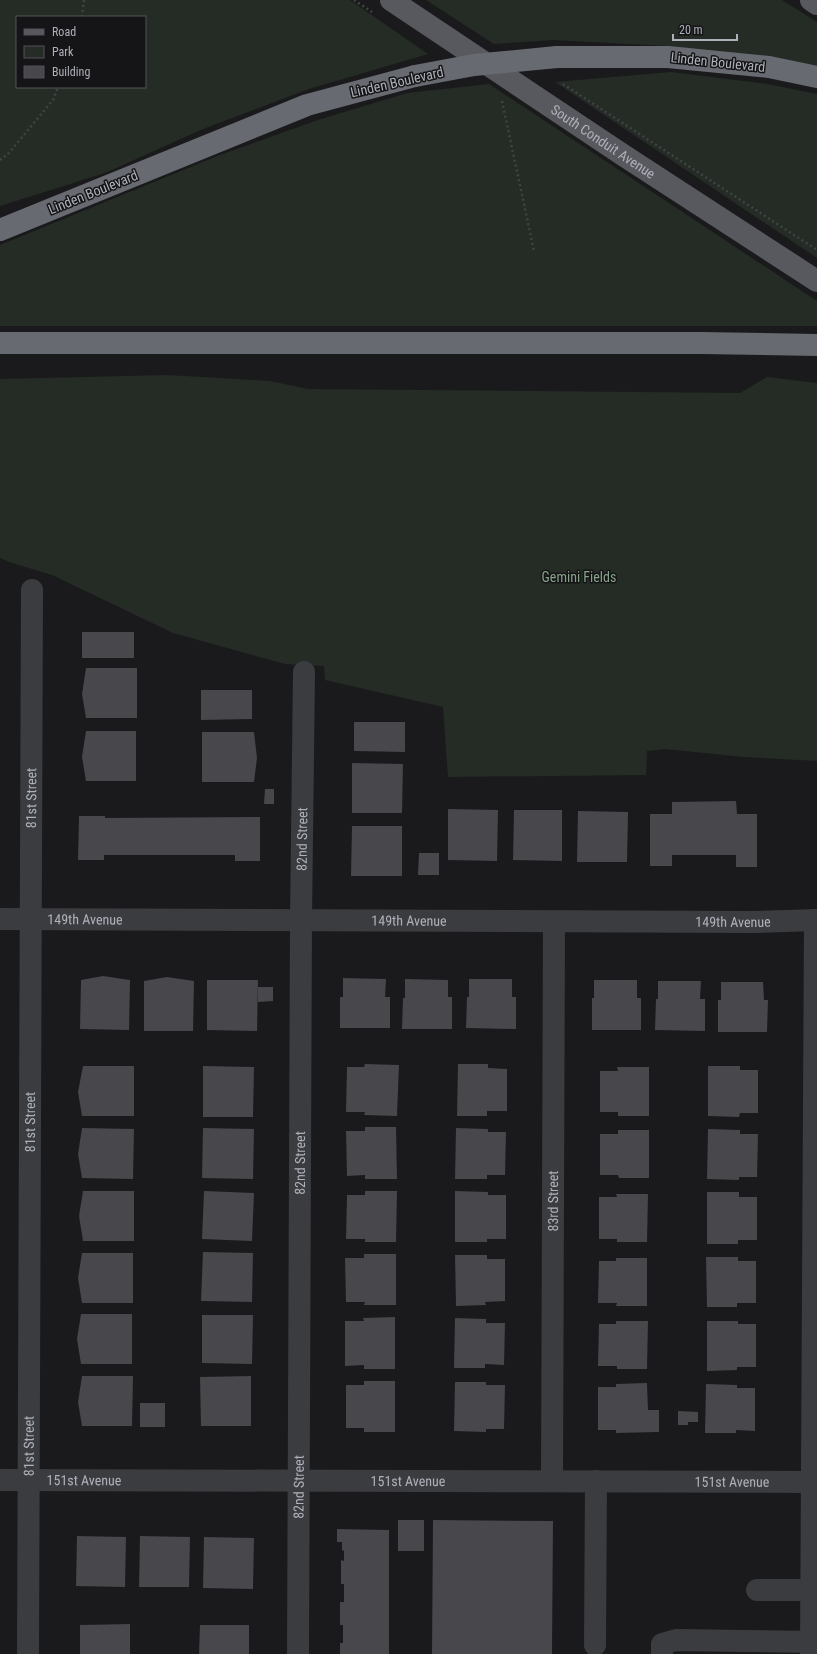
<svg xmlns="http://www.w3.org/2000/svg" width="817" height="1654" font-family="'Roboto Condensed',sans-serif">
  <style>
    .green { fill: #242c25; fill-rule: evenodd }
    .building { fill: #47474c }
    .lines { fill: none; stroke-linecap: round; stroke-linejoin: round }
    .path { stroke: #414347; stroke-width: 2.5; stroke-dasharray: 2 3; stroke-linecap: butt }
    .minor { stroke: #3b3c40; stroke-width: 22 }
    .major { stroke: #58595f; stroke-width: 22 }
    .highway { stroke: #686a71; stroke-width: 22 }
    .highway-bridge { stroke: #686a71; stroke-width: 22 }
    .labels { text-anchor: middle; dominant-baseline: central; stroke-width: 3; stroke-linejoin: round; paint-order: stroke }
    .street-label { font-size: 14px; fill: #aeb1ba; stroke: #151517 }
    .park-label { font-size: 14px; fill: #87a389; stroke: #151517 }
  </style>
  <rect width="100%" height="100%" fill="#1a1a1c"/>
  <g class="green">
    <path d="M0 0H350L428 54 309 89 203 129 105 173 0 206ZM17 17H145V87H17Z"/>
    <path d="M426 0H782L817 22V68L668 46 553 40 494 44Z"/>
    <path d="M671 72 768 84 817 94V258L555 82Z"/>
    <path d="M489 84 817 301V326H0V245L220 155 318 120 407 93Z"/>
    <path d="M168 375 270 381 308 389 740 393 767 377 817 383V761L744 757 665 749 647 751 646 775 448 777 443 707 325 680 324 666 285 664 173 633 52 575 12 563 0 558V379Z"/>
  </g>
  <g class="building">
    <rect x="82" y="632" width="52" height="26"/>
    <path d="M86 668H137V718H86L82 694Z"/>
    <path d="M201 690H252V719L201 720Z"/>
    <path d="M354 722H405V752L354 751Z"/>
    <path d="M86 731H136V781H86L82 757Z"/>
    <path d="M202 732H254L257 758 254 782H202Z"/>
    <path d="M352 763 403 764 402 813H352Z"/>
    <path d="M265 789H274V804H264Z"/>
    <path d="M736 801 737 814H757V867H736V855H672V866H650V814H672V802Z"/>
    <path d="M448 809 498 810 497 861 448 860Z"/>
    <path d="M514 810H562V861L513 860Z"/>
    <path d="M578 811 628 812 627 862H577Z"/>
    <path d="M79 816H105V818L260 817V861H235V855H104V860H78Z"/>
    <path d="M352 826H402V876H351Z"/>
    <path d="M419 853H439V875H418Z"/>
    <path d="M103 976 130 980 129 1030 80 1029 81 980Z"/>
    <path d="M167 977 194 981 193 1031H144V981Z"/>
    <path d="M343 978 386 979 385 997H390V1028H340V997H343Z"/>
    <path d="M405 979 448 980V997H452V1029H402L403 998H405Z"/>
    <path d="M469 979H512V997H516V1029L466 1028 467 997H469Z"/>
    <path d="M207 980H258L257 1031 207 1030Z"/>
    <path d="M594 980H637V998H641V1030H592V998H594Z"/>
    <path d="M658 981H701L700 999H705V1031L655 1030 656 999H658Z"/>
    <path d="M721 982H763L764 1000H768L767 1032H718V1000H721Z"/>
    <path d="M258 987H273V1001L258 1002Z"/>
    <path d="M365 1064 399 1065 397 1116 364 1115 365 1112H346L347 1067H364Z"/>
    <path d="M458 1064H488V1068L507 1069V1111H487V1116H457Z"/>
    <path d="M83 1066H134V1116H82L78 1092Z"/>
    <path d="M203 1066 254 1067 253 1117H203Z"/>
    <path d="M708 1066H740V1070H758V1113H740L739 1117 708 1116Z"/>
    <path d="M617 1067H649V1116H618V1112H600V1071H618Z"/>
    <path d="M365 1127H396L397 1179H365V1175L347 1176 346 1131H365Z"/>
    <path d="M82 1128 134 1129 133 1179 82 1178 78 1154Z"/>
    <path d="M203 1128 254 1129 253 1179 202 1178Z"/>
    <path d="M456 1128 488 1129V1132H506L505 1175H487V1179H455Z"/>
    <path d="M708 1129 740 1130V1134H758L757 1177H739V1180L707 1179Z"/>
    <path d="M618 1130H649V1178H619L618 1175H600V1134H618Z"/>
    <path d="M83 1191H134V1241H83L79 1216Z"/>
    <path d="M204 1191 254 1193 252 1241 202 1239Z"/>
    <path d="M365 1191H397L396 1242H365V1239H346L347 1195H365Z"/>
    <path d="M455 1191 488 1192V1195H506V1239H487V1242H455Z"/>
    <path d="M707 1192H739V1197H757V1240H738V1244H707Z"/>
    <path d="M616 1194H648L647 1242H617V1239H599V1197H617Z"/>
    <path d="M203 1252 253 1253 252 1302 201 1301Z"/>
    <path d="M82 1253H133V1303H82L78 1278Z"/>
    <path d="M364 1254H396V1305H364L365 1302H346L345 1258H364Z"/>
    <path d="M455 1255H487V1259H505V1301L485 1302 486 1305 456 1306Z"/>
    <path d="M706 1257H738V1261H756V1303H737V1307H707Z"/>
    <path d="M616 1258H647V1306H616L617 1303H598L599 1261H616Z"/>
    <path d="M81 1314H132V1364H81L77 1339Z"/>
    <path d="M202 1315H253L252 1364 202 1363Z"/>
    <path d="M395 1317V1369H364V1365L345 1366V1321H364L363 1318Z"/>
    <path d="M455 1318 486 1319V1323H505L504 1365 485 1364V1368H454Z"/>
    <path d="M616 1321H648L647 1369H617V1366H598L599 1324H616Z"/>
    <path d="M707 1321H738V1324H756V1367H737V1370L707 1371Z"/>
    <path d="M82 1376H133L132 1426H82L78 1402Z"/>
    <path d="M251 1376V1426H201L200 1377Z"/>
    <path d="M364 1381H395V1432H364V1428H346V1385H364Z"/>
    <path d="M455 1382H486V1385H505L504 1429H486V1432L454 1431Z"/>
    <path d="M647 1383 648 1410H659V1432L616 1433V1430H598V1387H616V1384Z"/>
    <path d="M706 1384 737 1385V1388H755V1431L736 1430V1433H705Z"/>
    <rect x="140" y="1403" width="25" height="24"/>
    <path d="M678 1411 698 1412V1422H688V1425H678Z"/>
    <rect x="398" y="1520" width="26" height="31"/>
    <path d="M433 1520 553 1521 552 1654H432Z"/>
    <path d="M337 1529 389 1530V1654H340V1643H343V1625H340V1602H344V1584H341V1560L344 1561V1551L342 1550V1542H337Z"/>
    <path d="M77 1536 126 1537 125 1587 76 1586Z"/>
    <path d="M140 1536 190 1537 189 1587H139Z"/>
    <path d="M204 1537 254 1538 253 1589 203 1588Z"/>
    <path d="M130 1624V1654H80V1625Z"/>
    <path d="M200 1625H249V1654H199Z"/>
  </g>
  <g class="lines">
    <g class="path">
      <path d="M354 0 372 12"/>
      <path d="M82 17 84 0"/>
      <path d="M563 84 817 250"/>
      <path d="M502 101 534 251"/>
      <path d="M0 160 8 154 53 100 58 87"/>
    </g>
    <g class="minor">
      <path id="s1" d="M0 919 754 922 817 920"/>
      <path id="s2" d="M0 1480 817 1482"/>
      <path id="s3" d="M552 1481 554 922"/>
      <path d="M757 1590H812"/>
      <path d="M595 1645 596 1481"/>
      <path id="s4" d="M28 1654 32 590"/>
      <path id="s5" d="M298 1654 301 920 304 672"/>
      <path d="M662 1654V1644L676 1640 817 1642"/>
      <path d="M811 1654 815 920"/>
    </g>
    <g class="major">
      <path id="s6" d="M391 0 623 155 817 281"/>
      <path d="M811 0 817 4"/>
    </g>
    <g class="highway">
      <path d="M557 57H668L769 67 817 77"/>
      <path d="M0 230 307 105 415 76"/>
      <path d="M0 343H701L817 345"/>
    </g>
    <path class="highway-bridge" d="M415 76 474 65 557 57"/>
  </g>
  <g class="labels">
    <g class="street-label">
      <text transform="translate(718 62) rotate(6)">Linden Boulevard</text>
      <text transform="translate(397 82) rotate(-13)">Linden Boulevard</text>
      <text stroke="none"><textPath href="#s6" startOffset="255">South Conduit Avenue</textPath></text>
      <text transform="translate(93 192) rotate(-22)">Linden Boulevard</text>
      <text stroke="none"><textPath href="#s4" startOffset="856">81st Street</textPath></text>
      <text stroke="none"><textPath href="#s5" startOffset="815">82nd Street</textPath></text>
      <text stroke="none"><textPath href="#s1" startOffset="85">149th Avenue</textPath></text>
      <text stroke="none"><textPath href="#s1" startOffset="409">149th Avenue</textPath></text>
      <text stroke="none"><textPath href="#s1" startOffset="733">149th Avenue</textPath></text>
      <text stroke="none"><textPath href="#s4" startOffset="532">81st Street</textPath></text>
      <text stroke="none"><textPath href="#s5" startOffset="491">82nd Street</textPath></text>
      <text stroke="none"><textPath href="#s3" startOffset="280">83rd Street</textPath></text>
      <text stroke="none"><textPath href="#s4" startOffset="208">81st Street</textPath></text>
      <text stroke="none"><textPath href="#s2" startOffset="84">151st Avenue</textPath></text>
      <text stroke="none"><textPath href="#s2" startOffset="408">151st Avenue</textPath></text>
      <text stroke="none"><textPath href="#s2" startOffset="732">151st Avenue</textPath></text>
      <text stroke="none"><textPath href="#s5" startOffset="167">82nd Street</textPath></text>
    </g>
    <g class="park-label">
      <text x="579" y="577">Gemini Fields</text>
    </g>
  </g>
  <rect x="16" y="16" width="130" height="72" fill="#151517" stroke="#525358"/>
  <rect x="24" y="29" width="20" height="6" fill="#58595f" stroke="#525358"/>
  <text x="52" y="36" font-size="12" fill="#aeb1ba">Road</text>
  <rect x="24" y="46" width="20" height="12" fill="#242c25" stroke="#525358"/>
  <text x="52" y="56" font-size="12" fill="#aeb1ba">Park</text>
  <rect x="24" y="66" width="20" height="12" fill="#47474c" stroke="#525358"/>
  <text x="52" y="76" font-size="12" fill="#aeb1ba">Building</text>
  <path d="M673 34v6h64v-6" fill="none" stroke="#aeb1ba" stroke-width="2"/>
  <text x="679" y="34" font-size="12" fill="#aeb1ba" stroke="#151517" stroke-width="3" paint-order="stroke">20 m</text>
</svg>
